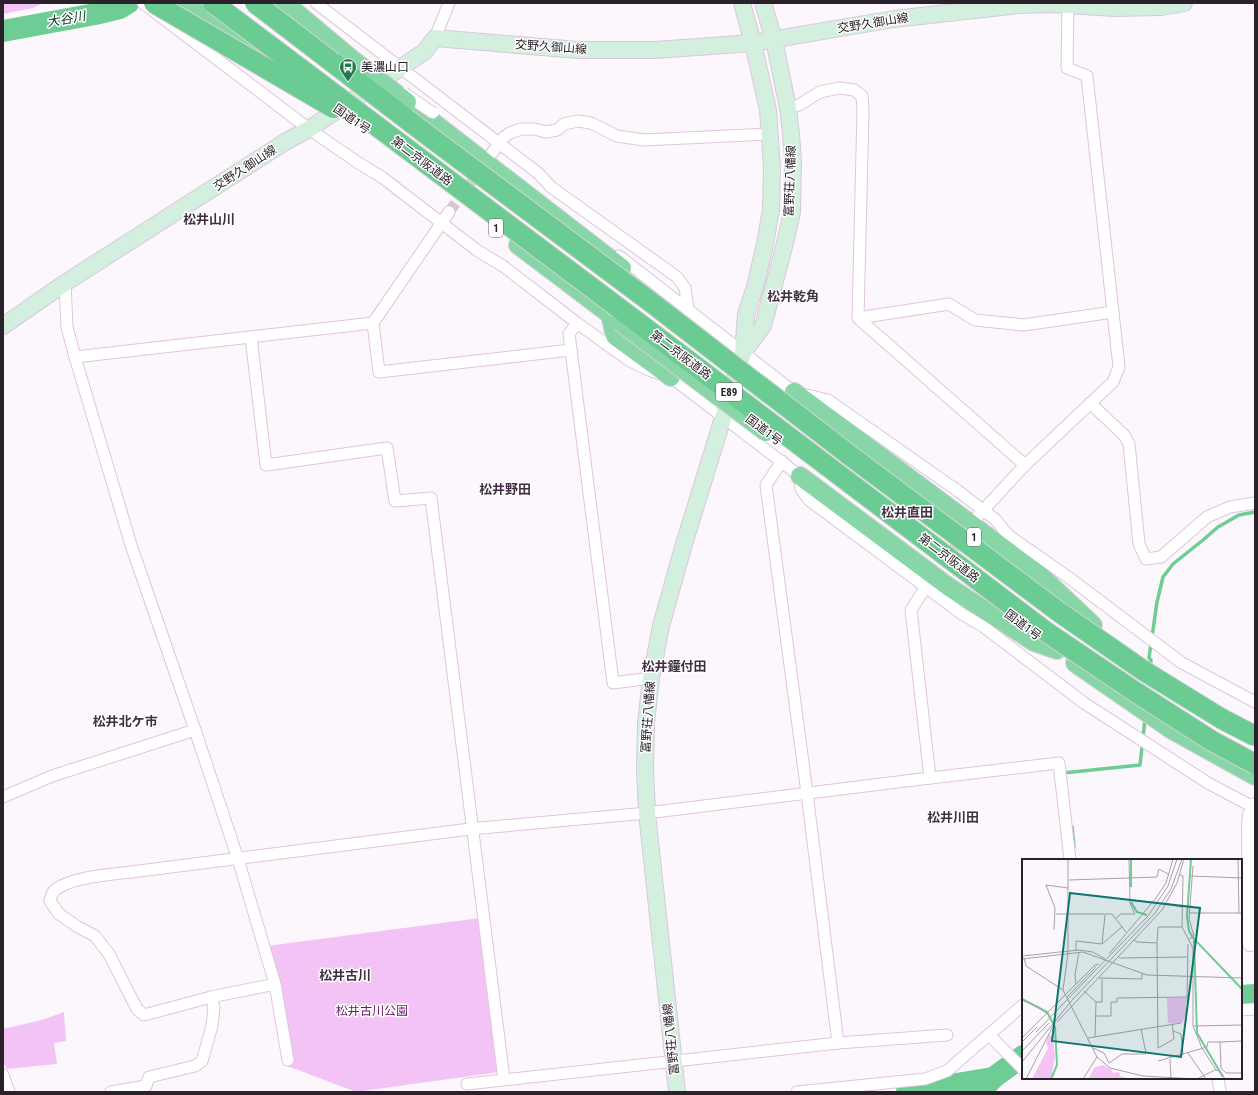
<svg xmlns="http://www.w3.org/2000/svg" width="1258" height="1095" font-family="'Roboto Condensed','Noto Sans JP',sans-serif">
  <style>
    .green { fill: #f4c3f6 }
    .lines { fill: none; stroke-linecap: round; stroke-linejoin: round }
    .stream { stroke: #6fcc94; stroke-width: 3.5 }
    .river { stroke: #6fcc94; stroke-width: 22 }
    .minor-tunnel { stroke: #d2ccd2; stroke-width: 11; stroke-dasharray: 11 5.5; stroke-linecap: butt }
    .minor-casing { stroke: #dec5de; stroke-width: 13 }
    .tertiary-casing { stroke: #dec5de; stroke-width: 16 }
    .secondary-casing { stroke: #dec5de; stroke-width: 18 }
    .trunk-casing { stroke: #d4d3d4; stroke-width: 20 }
    .minor { stroke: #fff; stroke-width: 11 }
    .tertiary { stroke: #fff; stroke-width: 14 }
    .secondary { stroke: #d3f0df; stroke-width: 16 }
    .trunk { stroke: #88d6a8; stroke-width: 18 }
    .minor-bridge-casing { stroke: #dec5de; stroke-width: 13; stroke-linecap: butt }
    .trunk-bridge-casing { stroke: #d4d3d4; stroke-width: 20; stroke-linecap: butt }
    .motorway-bridge-casing { stroke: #d4d3d4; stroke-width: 22; stroke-linecap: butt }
    .minor-bridge { stroke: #fff; stroke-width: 11 }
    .trunk-bridge { stroke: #88d6a8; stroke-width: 18 }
    .motorway-bridge { stroke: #6bcc93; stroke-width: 20 }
    .labels { text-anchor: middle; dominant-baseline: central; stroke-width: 3; stroke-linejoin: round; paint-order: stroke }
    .shield { fill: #fff; stroke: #6a646a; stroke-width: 1 }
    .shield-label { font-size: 11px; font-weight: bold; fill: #2a212a }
    .street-label { font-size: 12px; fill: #2a212a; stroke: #fff }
    .poi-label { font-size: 12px; fill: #2a212a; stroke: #fff; text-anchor: start }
    .park-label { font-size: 12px; fill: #67196d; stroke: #fff }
    .water-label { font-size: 13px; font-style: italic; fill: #0b341e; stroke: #fff }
    .neighbourhood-label { font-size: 13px; font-weight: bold; fill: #422f43; stroke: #fff }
    .inset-river { fill: none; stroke: #6fcc94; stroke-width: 2 }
    .inset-road { fill: none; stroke: #a8a1a8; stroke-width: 1 }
    .view { fill: #0f766e; fill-opacity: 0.15; stroke: #0f766e; stroke-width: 2 }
    .inset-edge { fill: none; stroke: #2a212a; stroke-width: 2 }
  </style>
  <rect width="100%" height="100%" fill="#fcf7fc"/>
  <g class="green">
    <path d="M3 3H43L33 8 3 14Z"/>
    <path d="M480 918 499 1072 356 1092 285 1065 275 984 267 946Z"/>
    <path d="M64 1012 66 1041 54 1043 57 1064 6 1069 3 1058V1029L42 1020Z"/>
  </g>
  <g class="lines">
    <g class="stream">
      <path d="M1152 637 1157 602 1163 577 1173 564 1203 540 1218 527 1239 515 1255 512"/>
      <path d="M1150 667 1151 660 1149 658 1151 643"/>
      <path d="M1063 774V773L1140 765 1145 719"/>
      <path d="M1072 827 1074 847"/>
    </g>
    <g class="river">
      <path d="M3 31 95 14 120 8 128 3"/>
      <path d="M1241 996 1255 995"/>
      <path d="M984 1088 993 1078 1023 1056"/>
      <path d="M907 1092 993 1078"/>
    </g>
    <g class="minor-tunnel">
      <path d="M449 212 481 169"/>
      <path d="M931 579 964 535"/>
    </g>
    <g class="minor-casing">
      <g id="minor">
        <path d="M143 3 309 129 357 162 383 178 478 251 503 266 577 323 630 361 651 371 671 377 800 476 801 489 809 500 962 614 984 627 1084 703 1208 783 1255 808"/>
        <path d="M316 3 538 173 551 187 677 277 685 288 688 309"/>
        <path d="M435 38 449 3"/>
        <path d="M788 108 799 105 820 92 840 88 854 90 862 96 863 111 858 318 1025 465"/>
        <path d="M492 153 504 137 510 133 521 129H534L546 132 557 130 564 124 578 121 591 123 617 136 644 140 770 134"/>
        <path d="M449 212 373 323 379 372 571 350"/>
        <path d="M619 256 794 392 828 400 958 491 996 520 1008 535 1068 577 1182 663 1255 702"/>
        <path d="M65 283 67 327 75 357 131 545 195 730 238 859 275 984 288 1060"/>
        <path d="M858 318 949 304 975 320 1024 325 1113 312"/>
        <path d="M577 323 569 334 613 683 651 678"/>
        <path d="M251 337 266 465 387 448 395 501 431 498 504 1079"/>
        <path d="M75 357 373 323"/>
        <path d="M1090 403 1124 435 1129 444 1139 544 1146 559 1161 557 1207 517 1230 507 1255 503"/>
        <path d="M782 461 766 485 807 793 838 1043"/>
        <path d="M976 518 1025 465 1113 382 1119 367 1087 76 1067 68 1068 3"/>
        <path d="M930 778 1059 763 1070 860"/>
        <path d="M3 797 52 776 195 730"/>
        <path d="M275 984 211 997 144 1015 137 1009 109 954 95 936 78 927 59 914 50 901C51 897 52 892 55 890 71 876 117 874 139 871L470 829 647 813 930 778 911 610 931 579"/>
        <path d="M1241 1010 1255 1009"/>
        <path d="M989 1035 1023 1069"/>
        <path d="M3 1075 9 1092"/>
        <path d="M1218 1078 1220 1092"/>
        <path d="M467 1084 838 1043 947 1035"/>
        <path d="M111 1092 146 1086 149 1077 195 1066 202 1061 212 1026 214 1007 211 997"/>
        <path d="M797 1092 925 1079 947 1071 1023 1005"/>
      </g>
    </g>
    <g class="tertiary-casing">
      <path id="tertiary" d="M1250 944 1249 827 1250 815 1255 805"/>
    </g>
    <g class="secondary-casing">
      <g id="secondary">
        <path d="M3 326 65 283 285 142 309 129 424 52 435 38 578 50H655L753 43 894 19 1019 5 1052 4 1114 8 1161 7 1184 3"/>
        <path d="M743 353 763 326 784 247 792 212 793 161 791 134 788 108 774 40 763 3"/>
        <path d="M677 1092 647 813 645 769 646 723 651 678 661 626 684 544 743 353 746 314 755 287 765 244 771 210 772 168 768 110 753 43 742 3"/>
      </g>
    </g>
    <g class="trunk-casing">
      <g id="trunk">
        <path d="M183 3 257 53"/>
        <path d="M285 3 348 56"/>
        <path d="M407 102 622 268"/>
        <path d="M518 245 620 322"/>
        <path d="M610 315 615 336 671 377"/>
        <path d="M794 392 1042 577 1093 625"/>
        <path d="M800 476 949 587 1034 642 1057 650"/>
        <path d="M1075 663 1172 730 1255 776"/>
      </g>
    </g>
    <use href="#minor" class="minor"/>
    <use href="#tertiary" class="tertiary"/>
    <use href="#secondary" class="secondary"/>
    <use href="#trunk" class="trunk"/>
    <g class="minor-bridge-casing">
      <path id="minor-bridge" d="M404 93 433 113"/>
    </g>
    <g class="trunk-bridge-casing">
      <g id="trunk-bridge">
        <path d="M348 56 407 102"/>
        <path d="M620 322 766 432"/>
      </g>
    </g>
    <g class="motorway-bridge-casing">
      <g id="motorway-bridge">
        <path d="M154 3 334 108"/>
        <path d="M213 3 644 327 1045 631 1134 691 1212 741 1255 764"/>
        <path d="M255 3 426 134 648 300 852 457 1059 612 1144 671 1222 719 1255 736"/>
      </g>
    </g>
    <use href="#minor-bridge" class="minor-bridge"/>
    <use href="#trunk-bridge" class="trunk-bridge"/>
    <use href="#motorway-bridge" class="motorway-bridge"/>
  </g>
  <defs>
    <g id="bus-pin" transform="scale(0.9)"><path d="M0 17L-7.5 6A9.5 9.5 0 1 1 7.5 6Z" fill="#23794c" stroke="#fff"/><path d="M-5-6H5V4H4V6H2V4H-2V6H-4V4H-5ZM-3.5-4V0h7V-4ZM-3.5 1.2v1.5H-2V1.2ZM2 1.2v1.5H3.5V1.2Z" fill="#fff"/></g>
  </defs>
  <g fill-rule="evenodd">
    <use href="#bus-pin" x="348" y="67"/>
  </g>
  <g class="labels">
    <g class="shield">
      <rect x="489" y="219" width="14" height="18" rx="3"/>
      <rect x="716" y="383" width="26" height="18" rx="3"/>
      <rect x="967" y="528" width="14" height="18" rx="3"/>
    </g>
    <g class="shield-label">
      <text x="496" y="228">1</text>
      <text x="729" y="392">E89</text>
      <text x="974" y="537">1</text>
    </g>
    <g class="street-label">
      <text transform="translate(873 23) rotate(-9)">交野久御山線</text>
      <text transform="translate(551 47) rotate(4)">交野久御山線</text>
      <text transform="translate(352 119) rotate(35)">国道1号</text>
      <text transform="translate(422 161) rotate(37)">第二京阪道路</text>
      <text transform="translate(245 168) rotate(-33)">交野久御山線</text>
      <text transform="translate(790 181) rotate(-88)">富野荘八幡線</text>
      <text transform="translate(681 355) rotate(37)">第二京阪道路</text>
      <text transform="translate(764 430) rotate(37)">国道1号</text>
      <text transform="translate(949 558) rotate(37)">第二京阪道路</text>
      <text transform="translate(1023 625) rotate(37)">国道1号</text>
      <text transform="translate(648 717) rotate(-86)">富野荘八幡線</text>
      <text transform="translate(671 1039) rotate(-96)">富野荘八幡線</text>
    </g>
    <g class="poi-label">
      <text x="361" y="67">美濃山口</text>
    </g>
    <g class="park-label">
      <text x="372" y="1011">松井古川公園</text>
    </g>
    <g class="water-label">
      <text transform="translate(66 19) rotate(-10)">大谷川</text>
    </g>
    <g class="neighbourhood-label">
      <text x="209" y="219">松井山川</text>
      <text x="793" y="296">松井乾角</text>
      <text x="505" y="489">松井野田</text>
      <text x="907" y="512">松井直田</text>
      <text x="674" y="666">松井鐘付田</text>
      <text x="125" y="721">松井北ケ市</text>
      <text x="953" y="817">松井川田</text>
      <text x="345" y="975">松井古川</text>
    </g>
  </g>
  <g transform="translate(1022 859)">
    <rect width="220" height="220" fill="#fcf7fc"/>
    <path d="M145 139H164V156L160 164H146ZM27 175 31 178 33 197 30 215 28 220H10L26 189 24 183ZM81 206 90 211 91 214 97 213 98 217 108 220H66L73 208Z" fill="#f4c3f6"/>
    <path class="inset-river" d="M109 0V28M169 0 165 57 167 72 172 80 220 130M109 43 115 53 125 56M172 81 175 174 201 218M0 140 25 153 33 168 35 206 29 220"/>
    <path class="inset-road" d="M46 0V94L41 131 75 198 61 220M216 0 217 54M158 16 161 17 160 68 171 89V167L180 189 194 211M169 17 220 19M47 21 135 18 137 10 146 15M142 44 160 48M167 54H220M34 55H90L104 73M94 59 99 55H113L108 44 107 0M32 71 33 49 24 26 46 29M167 80 172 77 167 60 171 7M112 81 115 83 135 84 136 189 152 180 150 164M135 84 136 68H160M80 85 83 56M54 91V82L80 85 100 68M87 95 134 39 144 24 151 0M0 97 57 91 71 93 83 100M96 97 98 99 165 98M2 99 4 107 41 131M0 100 61 93 125 116 220 119M77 119 120 120V115M54 125 53 116 57 93M62 132 74 143H80V120M45 138 74 108M0 141 17 148 25 155M165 143 166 85M74 157H89V143H95V139L165 138M35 163 140 51 155 24 162 0M171 167 220 166M151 172 159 175 161 196M14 173 126 57 146 27 155 0M73 178 74 143M0 179 73 106 77 105M66 179 159 164M0 183 15 168M198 183 220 182M71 189 82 194 87 204 100 195H122L124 194 119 170M0 192 27 164M166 194 184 220M75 198 88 209 121 217 175 220M148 200 149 220M136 202 185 188 186 183H198L199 209 204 214M0 203 51 140 133 54 149 30 160 0M204 214H220M4 220 32 165M175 220 193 211 198 212 203 220"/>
    <path class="view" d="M48 34 178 49 159 198 30 182Z"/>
    <rect width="220" height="220" class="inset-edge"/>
  </g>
  <rect width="1258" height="1095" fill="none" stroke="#2a212a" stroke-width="8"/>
</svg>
